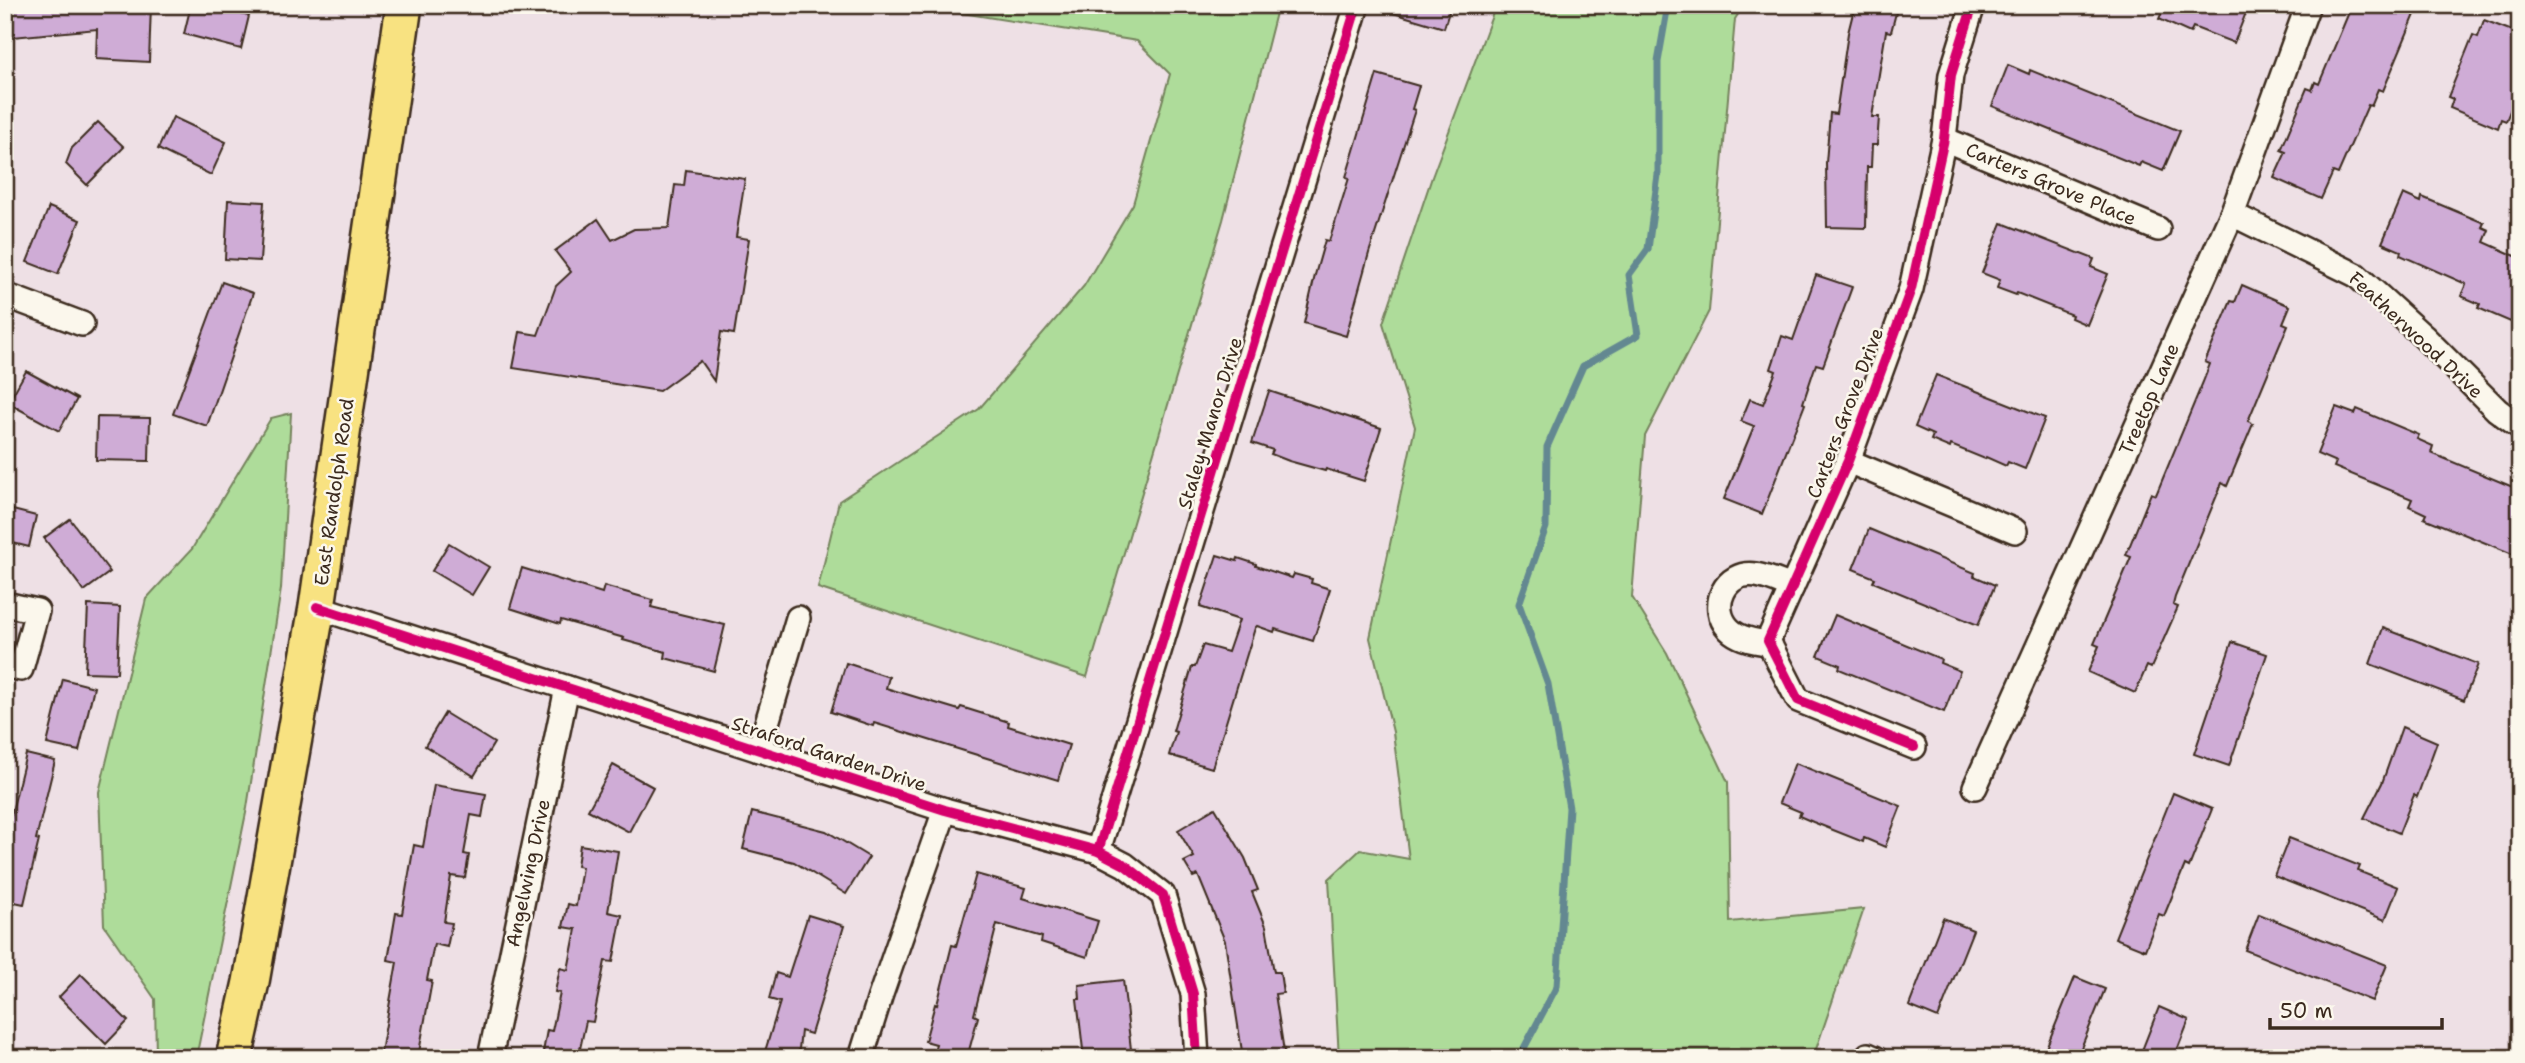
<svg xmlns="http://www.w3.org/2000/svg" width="2525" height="1063" font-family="'Shantell Sans',sans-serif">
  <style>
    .green { fill: #aedc9a; stroke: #74835c; stroke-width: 2 }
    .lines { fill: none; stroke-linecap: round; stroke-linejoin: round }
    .stream { stroke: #638891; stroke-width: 7 }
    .building { fill: #cfacd6; stroke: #3b2a1e; stroke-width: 2 }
    .street-casing { stroke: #3b2a1e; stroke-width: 28 }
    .primary-casing { stroke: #3b2a1e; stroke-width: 40 }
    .street { stroke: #fbf7ec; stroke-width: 23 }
    .primary { stroke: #f8e281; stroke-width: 35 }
    .cycleway-casing { stroke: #fbf7ec; stroke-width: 15 }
    .cycleway { stroke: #d6006c; stroke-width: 10 }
    .labels { text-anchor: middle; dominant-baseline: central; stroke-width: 5; stroke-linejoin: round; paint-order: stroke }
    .street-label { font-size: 19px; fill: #3b2a1e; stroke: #fbf7ec }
  </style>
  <rect width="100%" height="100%" fill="#eee0e5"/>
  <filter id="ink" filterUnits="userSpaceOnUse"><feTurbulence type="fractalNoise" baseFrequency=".0143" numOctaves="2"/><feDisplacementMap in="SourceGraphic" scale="14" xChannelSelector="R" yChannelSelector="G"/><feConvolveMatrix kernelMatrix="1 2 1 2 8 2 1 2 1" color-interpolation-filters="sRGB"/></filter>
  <g filter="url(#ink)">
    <g class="green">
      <path d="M912 5H1278L1223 220 1087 677 818 588 839 501 979 409 1084 286 1133 204 1170 74 1137 41Z"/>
      <path d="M1496 5H1744L1735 19 1709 311 1645 436 1632 597 1667 653 1728 782 1730 922 1864 909 1813 1058H1339L1329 879 1360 850 1409 859 1393 732 1370 638 1415 427 1383 323 1432 177Z"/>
      <path d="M291 413 281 589 247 808 196 1058H156L155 999 104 925 99 792 146 599 192 549 271 418Z"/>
    </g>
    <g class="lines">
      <path class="stream" d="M1524 1058 1523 1050 1557 986 1569 808 1548 684 1519 604 1546 527 1547 447 1583 366 1638 335 1629 275 1648 249 1658 175V62L1668 5"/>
    </g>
    <g class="building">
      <path d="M10 5H151L149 62 96 59 97 29 13 37Z"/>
      <path d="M191 5H205L249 16 241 49 184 34Z"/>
      <path d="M1384 5H1451L1444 28 1383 10Z"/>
      <path d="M1855 5H1898L1891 32 1886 31 1872 117H1879L1877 145H1872L1871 167H1867L1866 228 1827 227 1826 163 1830 113 1836 114 1848 33Z"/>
      <path d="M2165 5H2249L2234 43 2193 27 2190 33 2159 19Z"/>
      <path d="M2352 5H2419L2383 91 2378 89 2371 106 2368 105 2338 174 2333 172 2321 199 2274 178 2286 152 2281 150 2307 88 2312 90 2315 82 2319 84Z"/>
      <path d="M2484 20 2520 34V85L2506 121 2501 119 2498 128 2450 108 2453 99 2448 97 2473 35 2478 37Z"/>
      <path d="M2008 65 2029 74 2030 70 2180 131 2163 171 2141 162 2139 166 1992 106Z"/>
      <path d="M1377 74 1419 86 1412 109 1415 110 1369 253 1346 336 1304 323 1315 275 1325 240 1329 241 1336 220 1349 178 1346 177Z"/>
      <path d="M173 117 226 142 211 175 158 149Z"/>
      <path d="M98 122 124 147 87 185 66 164 72 148Z"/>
      <path d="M686 170 745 179 736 237 749 239 734 334 721 332 714 381 700 361 659 391 513 368 520 332 538 335 556 286 571 272 555 251 598 219 612 240 634 229 669 228 675 185 684 186Z"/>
      <path d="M2403 194 2421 202 2422 197 2484 223 2482 227 2489 230 2484 242 2520 258V326L2478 308 2480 304 2461 296 2466 284 2400 255 2401 251 2382 243Z"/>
      <path d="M228 200 264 202 260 261 225 259Z"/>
      <path d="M49 207 80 220 58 274 27 262Z"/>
      <path d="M2002 223 2094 259 2091 267 2108 274 2087 325 2071 318 2072 315 2017 293 2016 295 1997 288 2000 280 1982 273Z"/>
      <path d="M1816 275 1852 287 1823 366 1816 364 1803 403 1805 404 1762 514 1724 499 1754 426 1741 421 1750 399 1763 404 1776 371 1771 369 1782 336 1793 340Z"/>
      <path d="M222 282 253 293 207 426 173 414Z"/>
      <path d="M2242 285 2290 306 2283 323 2288 325 2248 421 2253 424 2227 486 2222 483 2175 597 2173 605 2178 607 2151 668 2147 666 2135 693 2088 672 2099 646 2094 644 2131 557 2126 555 2151 493 2156 495 2203 382 2210 364 2205 362 2231 301 2235 302Z"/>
      <path d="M26 371 77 399 59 431 8 403Z"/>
      <path d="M1936 375 2045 418 2025 469 2008 462 2006 466 1986 457 1985 459 1951 445 1950 448 1931 440 1933 435 1915 427Z"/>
      <path d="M1269 391 1381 428 1364 481 1326 469 1325 471 1289 461 1271 454 1273 450 1252 443Z"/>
      <path d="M2336 407 2355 414 2357 409 2419 435 2417 439 2433 446 2431 453 2520 490V557L2424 518 2426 514 2409 506 2412 499 2334 467 2336 462 2317 454Z"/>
      <path d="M97 417 150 418 149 461 96 460Z"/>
      <path d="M5 508 36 516 29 547 5 541Z"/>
      <path d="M70 519 110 572 84 591 44 538Z"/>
      <path d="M1869 529 1975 573 1974 576 1995 585 1978 625 1873 582 1875 578 1853 569Z"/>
      <path d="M449 543 489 567 472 595 432 571Z"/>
      <path d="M1217 555 1237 561 1238 558 1256 564V566L1292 578 1294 574 1312 579 1311 583 1330 589 1313 641 1275 629 1274 632 1257 626 1255 628 1212 768 1169 755 1176 732 1173 731 1192 667H1195L1203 645 1228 652 1239 620 1200 607Z"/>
      <path d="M522 568 602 593 604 586 653 600 651 607 725 625 714 671 665 658 666 652 623 640 624 638 561 620 560 624 510 608Z"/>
      <path d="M88 605 120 607 117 673 85 672Z"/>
      <path d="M1835 615 1941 659 1940 663 1960 671 1944 712 1839 669 1840 665 1818 656Z"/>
      <path d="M2383 628 2478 664 2464 700 2370 664Z"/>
      <path d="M2232 642 2267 654 2229 766 2194 754Z"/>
      <path d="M846 663 889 677 886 688 959 710 961 707 1009 722 1008 726 1069 745 1058 780 874 723 873 726 831 712Z"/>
      <path d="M63 679 94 687 79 751 47 744Z"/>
      <path d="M445 713 494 743 474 776 425 746Z"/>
      <path d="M2402 727 2437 742 2417 797 2414 795 2399 833 2364 818 2382 783Z"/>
      <path d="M26 754 55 761 36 839 39 840 24 904 5 900V840Z"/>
      <path d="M1795 763 1901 806 1885 847 1864 838 1863 842 1813 822 1799 816 1801 812 1779 803Z"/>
      <path d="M613 765 653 787 629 832 588 810Z"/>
      <path d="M434 785 486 794 482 817 471 815 464 854 469 855 465 878 451 876 444 922 452 923 447 947 434 944 427 980 432 981 418 1058H380L397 962 388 960 396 913 402 914 414 845 423 847Z"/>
      <path d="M2173 793 2212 809 2189 867 2185 865 2164 916 2159 914 2145 950 2115 938Z"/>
      <path d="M1215 808 1245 858 1258 890 1252 892 1266 926 1274 972H1280L1283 993 1275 994 1285 1058H1243L1225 941 1198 875 1193 877 1184 862 1194 857 1178 830Z"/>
      <path d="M752 812 826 831 869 857 846 894 794 862 743 849Z"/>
      <path d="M2289 838 2360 866 2358 871 2398 887 2385 920 2274 876Z"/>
      <path d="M580 845 618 851 608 912 622 915 613 962 605 961 593 1022 586 1021 578 1058H542L547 1030 552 1031 560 993 555 992 560 968 568 970 576 929 563 927 568 904 576 906 582 867 577 866Z"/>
      <path d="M976 874 1026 888 1023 898 1098 921 1087 957 1041 942 1042 937 997 924 974 1015 978 1017 967 1058H932L936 1044 925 1041 935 1004 937 1005 952 945 956 946Z"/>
      <path d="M2259 914 2387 965 2372 1001 2245 950Z"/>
      <path d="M808 915 844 926 811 1034 801 1031 798 1058H763L780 1002 769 999 776 973 788 977Z"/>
      <path d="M1943 918 1973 930 1938 1018 1909 1006Z"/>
      <path d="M81 974 128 1021 106 1044 59 997Z"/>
      <path d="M2075 977 2105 989 2077 1058H2042Z"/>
      <path d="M1123 980 1132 1058H1084L1077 999H1080L1079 985Z"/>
      <path d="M2159 1007 2189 1020 2174 1058H2139Z"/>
    </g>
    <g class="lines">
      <g class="street-casing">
        <g id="street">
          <path d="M1944 139 2158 229"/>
          <path d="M2232 214 2356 275 2423 336 2497 410 2520 427"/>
          <path d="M5 295 82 324"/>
          <path d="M1848 461 2015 531"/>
          <path d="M5 604 37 611 21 669 5 665"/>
          <path d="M317 607 945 810 1098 851 1125 865 1163 895 1193 994 1197 1058"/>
          <path d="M1770 643C1756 642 1739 639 1729 629 1708 607 1725 570 1756 575 1768 577 1781 583 1792 587"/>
          <path d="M1914 747 1798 700 1768 641 1848 461 1911 289 1944 139 1951 75 1973 5"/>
          <path d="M759 750 798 618"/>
          <path d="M1975 787 2232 214 2308 5"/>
          <path d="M1098 851 1357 5"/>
          <path d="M1868 1055 1875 1058"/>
          <path d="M490 1058 567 688"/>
          <path d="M861 1058 880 997 945 810"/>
        </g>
      </g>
      <g class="primary-casing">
        <path id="primary" d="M234 1058 251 982 317 607 404 5"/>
      </g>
      <use href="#street" class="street"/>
      <use href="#primary" class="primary"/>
      <g class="cycleway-casing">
        <g id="cycleway">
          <path d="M317 607 945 810 1098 851 1125 865 1163 895 1193 994 1197 1058"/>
          <path d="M1914 747 1798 700 1768 641 1848 461 1911 289 1944 139 1951 75 1973 5"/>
          <path d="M1098 851 1357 5"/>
        </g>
      </g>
      <use href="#cycleway" class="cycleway"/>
    </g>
  </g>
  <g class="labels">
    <g class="street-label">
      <text transform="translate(2051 184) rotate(23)">Carters Grove Place</text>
      <text transform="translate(2416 335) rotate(43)">Featherwood Drive</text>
      <text transform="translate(2149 399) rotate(-66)">Treetop Lane</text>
      <text transform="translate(1845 413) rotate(-69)">Carters Grove Drive</text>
      <text transform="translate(1210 423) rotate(-73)">Staley Manor Drive</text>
      <text transform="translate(334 492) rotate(-82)">East Randolph Road</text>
      <text transform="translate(829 754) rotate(18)">Straford Garden Drive</text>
      <text transform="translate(528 873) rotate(-78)">Angelwing Drive</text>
    </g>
  </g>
  <rect width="2525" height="1063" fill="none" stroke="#fbf7ec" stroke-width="28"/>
  <rect x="14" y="14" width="2497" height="1035" fill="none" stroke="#3b2a1e" stroke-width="2.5" filter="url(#ink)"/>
  <path d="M2270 1018v10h172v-10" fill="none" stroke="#3b2a1e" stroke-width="3.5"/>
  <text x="2280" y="1018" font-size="21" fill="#3b2a1e" stroke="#fbf7ec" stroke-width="5" paint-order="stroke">50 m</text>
</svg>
